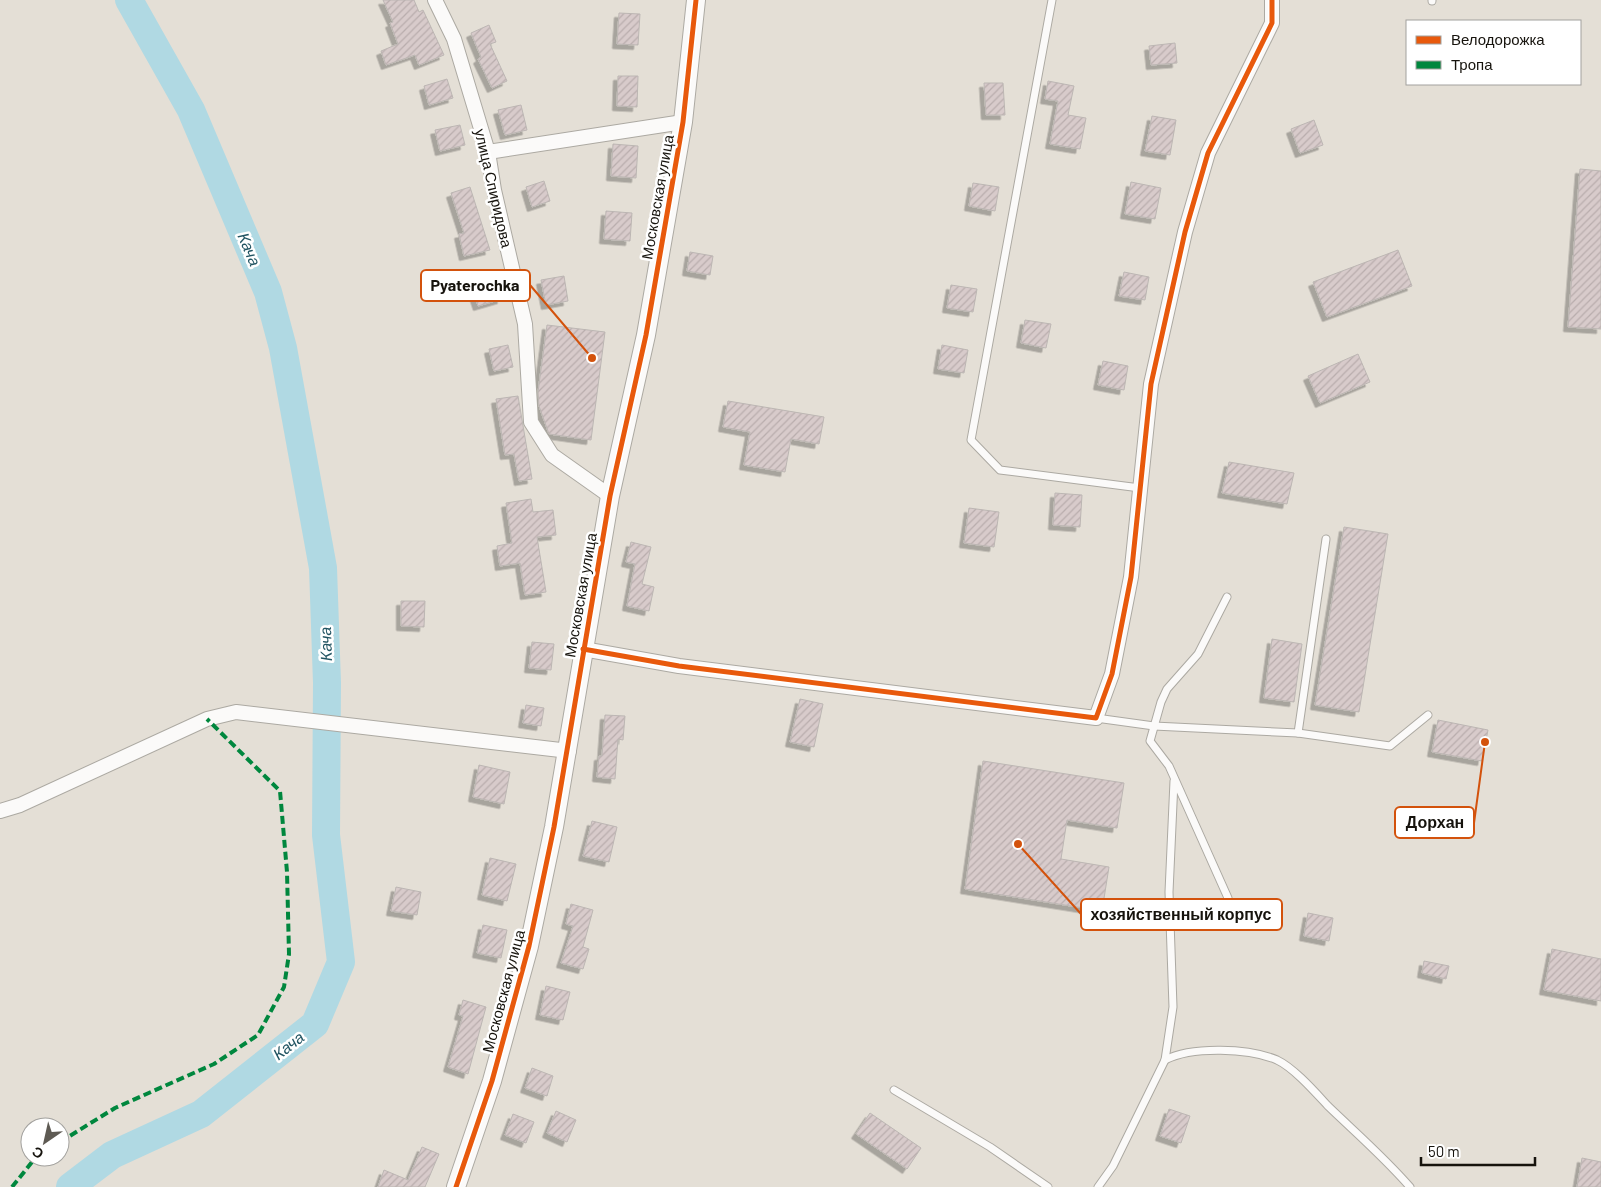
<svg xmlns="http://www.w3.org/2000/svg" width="1601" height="1187" font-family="Barlow,sans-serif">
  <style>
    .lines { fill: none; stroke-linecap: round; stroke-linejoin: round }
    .river { stroke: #b0d9e3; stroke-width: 28 }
    .building { fill: url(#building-hatch); stroke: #bcb6b3; filter: url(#shadow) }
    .service-casing { stroke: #aca9a2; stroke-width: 9 }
    .minor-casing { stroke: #aca9a2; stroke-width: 16 }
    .tertiary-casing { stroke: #aca9a2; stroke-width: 20 }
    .service { stroke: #fbfaf9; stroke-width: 7 }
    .minor { stroke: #fbfaf9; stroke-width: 14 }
    .tertiary { stroke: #fbfaf9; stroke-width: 18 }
    .quiet { stroke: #00873e; stroke-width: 4; stroke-dasharray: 8 4; stroke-linecap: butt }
    .cycleway-casing { stroke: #fff; stroke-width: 8 }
    .cycleway { stroke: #e8590c; stroke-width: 5 }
    .labels { text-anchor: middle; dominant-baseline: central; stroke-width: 5; stroke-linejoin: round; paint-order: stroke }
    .street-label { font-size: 15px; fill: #16130d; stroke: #fff }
    .water-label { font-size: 16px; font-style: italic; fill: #215462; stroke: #fff }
    .leader { fill: none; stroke: #d3520c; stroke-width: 2 }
    .callout-dot { fill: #d3520c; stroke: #fff; stroke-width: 2 }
    .callout { fill: #fff; stroke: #d3520c; stroke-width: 2 }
    .callout-label { font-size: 16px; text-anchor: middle; font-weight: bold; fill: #16130d }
  </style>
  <defs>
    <pattern id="building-hatch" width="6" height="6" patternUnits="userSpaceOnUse" patternTransform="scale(1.25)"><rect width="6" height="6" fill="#d8cbcb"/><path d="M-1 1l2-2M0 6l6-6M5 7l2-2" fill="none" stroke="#b9adad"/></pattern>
    <filter id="shadow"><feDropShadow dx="-4.5" dy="4.5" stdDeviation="0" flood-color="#0004"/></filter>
  </defs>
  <rect width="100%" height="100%" fill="#e4dfd6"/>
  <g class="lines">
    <path class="river" d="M70 1187 112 1155 201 1114 315 1024 341 962 326 835 327 683 323 568 283 348 268 292 191 110 129 0"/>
  </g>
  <g class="building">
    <path d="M383 0H414L419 12 423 10 444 55 419 65 415 55 386 65 381 51 398 44 390 23 393 22Z"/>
    <path d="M619 13 640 14 638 45 617 44Z"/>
    <path d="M489 25 496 42 490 44 507 81 492 88 478 59 481 57 471 33Z"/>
    <path d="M1175 43 1177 63 1151 65 1149 46Z"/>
    <path d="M618 76H638L637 107 617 106Z"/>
    <path d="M447 79 453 98 429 105 424 86Z"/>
    <path d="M1048 81 1074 86 1068 115 1086 118 1080 149 1050 144 1058 101 1045 99Z"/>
    <path d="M984 83H1003L1005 115H986Z"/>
    <path d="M521 105 527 130 505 135 498 110Z"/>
    <path d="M1152 116 1176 120 1170 155 1145 151Z"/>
    <path d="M1314 120 1323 145 1300 153 1291 129Z"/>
    <path d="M460 125 465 145 440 151 435 130Z"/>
    <path d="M613 144 638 146 636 178 611 176Z"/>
    <path d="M1580 169 1601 171V329L1568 327Z"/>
    <path d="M544 181 550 201 532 207 526 187Z"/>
    <path d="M1131 182 1161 188 1155 219 1125 214Z"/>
    <path d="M973 183 999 187 995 211 969 206Z"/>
    <path d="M470 187 490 250 464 256 459 234 464 233 451 193Z"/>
    <path d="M606 211 632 213 630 241 604 239Z"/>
    <path d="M1398 250 1412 286 1327 317 1313 282Z"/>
    <path d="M690 252 713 256 710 275 687 271Z"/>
    <path d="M1124 272 1149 277 1145 300 1119 296Z"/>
    <path d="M564 276 568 301 546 305 541 280Z"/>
    <path d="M496 278 502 299 478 306 471 285Z"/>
    <path d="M951 285 977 289 973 312 947 308Z"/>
    <path d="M1025 320 1051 324 1046 348 1021 343Z"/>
    <path d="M547 325 605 332 591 440 549 434 539 406 538 392Z"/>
    <path d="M508 345 513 367 494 371 489 349Z"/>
    <path d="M942 345 968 350 964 373 938 369Z"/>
    <path d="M1358 354 1370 382 1320 403 1308 376Z"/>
    <path d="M1103 361 1128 366 1124 390 1098 385Z"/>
    <path d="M518 396 532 479 519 481 514 454 505 455 496 399Z"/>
    <path d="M728 401 824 417 819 444 791 439 785 472 744 465 750 432 723 427Z"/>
    <path d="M1229 462 1294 473 1287 504 1222 493Z"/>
    <path d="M1055 493 1082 495 1080 527 1053 525Z"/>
    <path d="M531 499 533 512 553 510 556 535 537 537 546 592 525 595 520 563 500 566 497 546 512 543 506 503Z"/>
    <path d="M969 508 999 512 994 547 964 543Z"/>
    <path d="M1344 527 1388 534 1359 712 1315 705Z"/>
    <path d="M631 542 651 547 642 584 654 587 649 611 627 606 635 564 626 562Z"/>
    <path d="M401 601H425L424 627 401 626Z"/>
    <path d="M1272 639 1302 644 1294 702 1264 698Z"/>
    <path d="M532 642 554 644 551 670 529 668Z"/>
    <path d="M800 699 823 704 814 747 790 742Z"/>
    <path d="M526 705 544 708 541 726 523 723Z"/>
    <path d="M605 715 625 716 623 740 618 739 615 779 597 777 599 756H602Z"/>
    <path d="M1438 720 1488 730 1482 761 1432 752Z"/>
    <path d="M983 761 1124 783 1117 828 1067 820 1061 859 1109 867 1102 911 965 889Z"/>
    <path d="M479 765 510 772 504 804 473 797Z"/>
    <path d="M592 821 617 827 609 862 583 856Z"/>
    <path d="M490 858 516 864 507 901 482 895Z"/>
    <path d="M396 887 421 892 417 915 391 911Z"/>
    <path d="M571 904 593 910 583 947 589 949 583 969 561 963 573 926 566 924Z"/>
    <path d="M1308 913 1333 918 1329 941 1304 936Z"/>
    <path d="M483 925 507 930 501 958 477 953Z"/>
    <path d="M1552 949 1601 959V1001L1544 990Z"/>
    <path d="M1424 961 1449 966 1446 979 1422 973Z"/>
    <path d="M546 986 570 992 563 1020 540 1015Z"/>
    <path d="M463 1000 486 1007 468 1074 448 1067 463 1016 459 1015Z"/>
    <path d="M532 1068 553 1076 547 1096 525 1088Z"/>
    <path d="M1169 1109 1190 1116 1181 1143 1160 1136Z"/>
    <path d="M556 1111 576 1120 567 1142 547 1133Z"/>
    <path d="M870 1113 921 1148 907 1169 856 1134Z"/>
    <path d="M513 1114 534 1122 526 1143 505 1135Z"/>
    <path d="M422 1147 439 1154 425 1187H378L384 1170 408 1180Z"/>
    <path d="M1582 1158 1601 1162V1187H1577Z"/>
  </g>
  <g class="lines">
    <g class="service-casing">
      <g id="service">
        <path d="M1052 0 971 440 1000 470 1140 488"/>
        <path d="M1432 0V1"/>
        <path d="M1227 597 1198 654 1167 689 1161 702 1150 741 1169 766 1228 898"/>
        <path d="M1096 718 1154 726 1298 733 1390 746 1428 715"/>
        <path d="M1298 733 1326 539"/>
        <path d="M1165 1060C1192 1046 1249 1048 1277 1060 1294 1068 1315 1092 1328 1106 1356 1133 1385 1158 1410 1187"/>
        <path d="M894 1090 990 1147 1048 1187"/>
        <path d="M1098 1187 1113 1166 1165 1060 1173 1007 1169 892 1174 781"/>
      </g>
    </g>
    <g class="minor-casing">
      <g id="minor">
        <path d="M435 0 454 39 488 152 494 190 525 324 531 422 552 455 610 496"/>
        <path d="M488 152 683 122"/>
        <path d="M583 649 679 666 1096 718 1112 674 1131 577 1151 384 1185 232 1208 153 1272 23V0"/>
        <path d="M0 811 20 805 207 719 236 712 569 751"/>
      </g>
    </g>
    <g class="tertiary-casing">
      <path id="tertiary" d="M456 1187 492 1081 529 946 554 827 610 496 646 335 683 122 696 0"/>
    </g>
    <use href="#service" class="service"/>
    <use href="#minor" class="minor"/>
    <use href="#tertiary" class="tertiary"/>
    <g class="quiet">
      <path d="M60 1142 115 1108 214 1064 258 1035 284 987 289 954 287 872 280 791 207 719"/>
      <path d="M12 1187 36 1157"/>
    </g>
    <g class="cycleway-casing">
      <g id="cycleway">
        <path d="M583 649 679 666 1096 718 1112 674 1131 577 1151 384 1185 232 1208 153 1272 23V0"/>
        <path d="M456 1187 492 1081 529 946 554 827 610 496 646 335 683 122 696 0"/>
      </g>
    </g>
    <use href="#cycleway" class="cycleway"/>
  </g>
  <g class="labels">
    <g class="street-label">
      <text transform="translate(494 188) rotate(77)">улица Спиридова</text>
      <text transform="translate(657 197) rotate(-80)">Московская улица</text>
      <text transform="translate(580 595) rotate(-80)">Московская улица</text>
      <text transform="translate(503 991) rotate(-75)">Московская улица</text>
    </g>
    <g class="water-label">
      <text transform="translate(250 249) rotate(67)">Кача</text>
      <text transform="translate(325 644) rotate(-92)">Кача</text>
      <text transform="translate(288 1045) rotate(-38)">Кача</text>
    </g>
  </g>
  <path class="leader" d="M592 358L530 285M1485 742L1474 823M1018 844L1081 914"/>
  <g class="callout-dot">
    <circle cx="592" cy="358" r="5"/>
    <circle cx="1485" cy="742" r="5"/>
    <circle cx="1018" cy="844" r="5"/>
  </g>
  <g class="callout">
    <rect x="421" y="270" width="109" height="31" rx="5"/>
    <rect x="1395" y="807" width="79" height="31" rx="5"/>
    <rect x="1081" y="899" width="201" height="31" rx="5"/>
  </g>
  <g class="callout-label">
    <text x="475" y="291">Pyaterochka</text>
    <text x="1435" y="828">Дорхан</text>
    <text x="1181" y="920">хозяйственный корпус</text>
  </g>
  <rect x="1406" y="20" width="175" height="65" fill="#ffffff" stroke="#a2a19e"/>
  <rect x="1416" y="36" width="25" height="8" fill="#e8590c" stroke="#a2a19e"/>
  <text x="1451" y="45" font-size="15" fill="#16130d">Велодорожка</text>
  <rect x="1416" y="61" width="25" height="8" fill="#00873e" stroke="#a2a19e"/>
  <text x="1451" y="70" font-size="15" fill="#16130d">Тропа</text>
  <g transform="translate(45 1142) rotate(214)"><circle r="24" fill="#ffffff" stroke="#a2a19e"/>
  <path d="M0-4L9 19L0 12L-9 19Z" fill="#5e5a53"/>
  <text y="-8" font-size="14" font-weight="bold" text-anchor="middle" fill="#16130d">С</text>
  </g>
  <path d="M1421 1157v8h114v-8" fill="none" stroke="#16130d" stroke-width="2.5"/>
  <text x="1428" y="1157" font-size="15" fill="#16130d" stroke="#ffffff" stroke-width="4" paint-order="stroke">50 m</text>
</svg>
